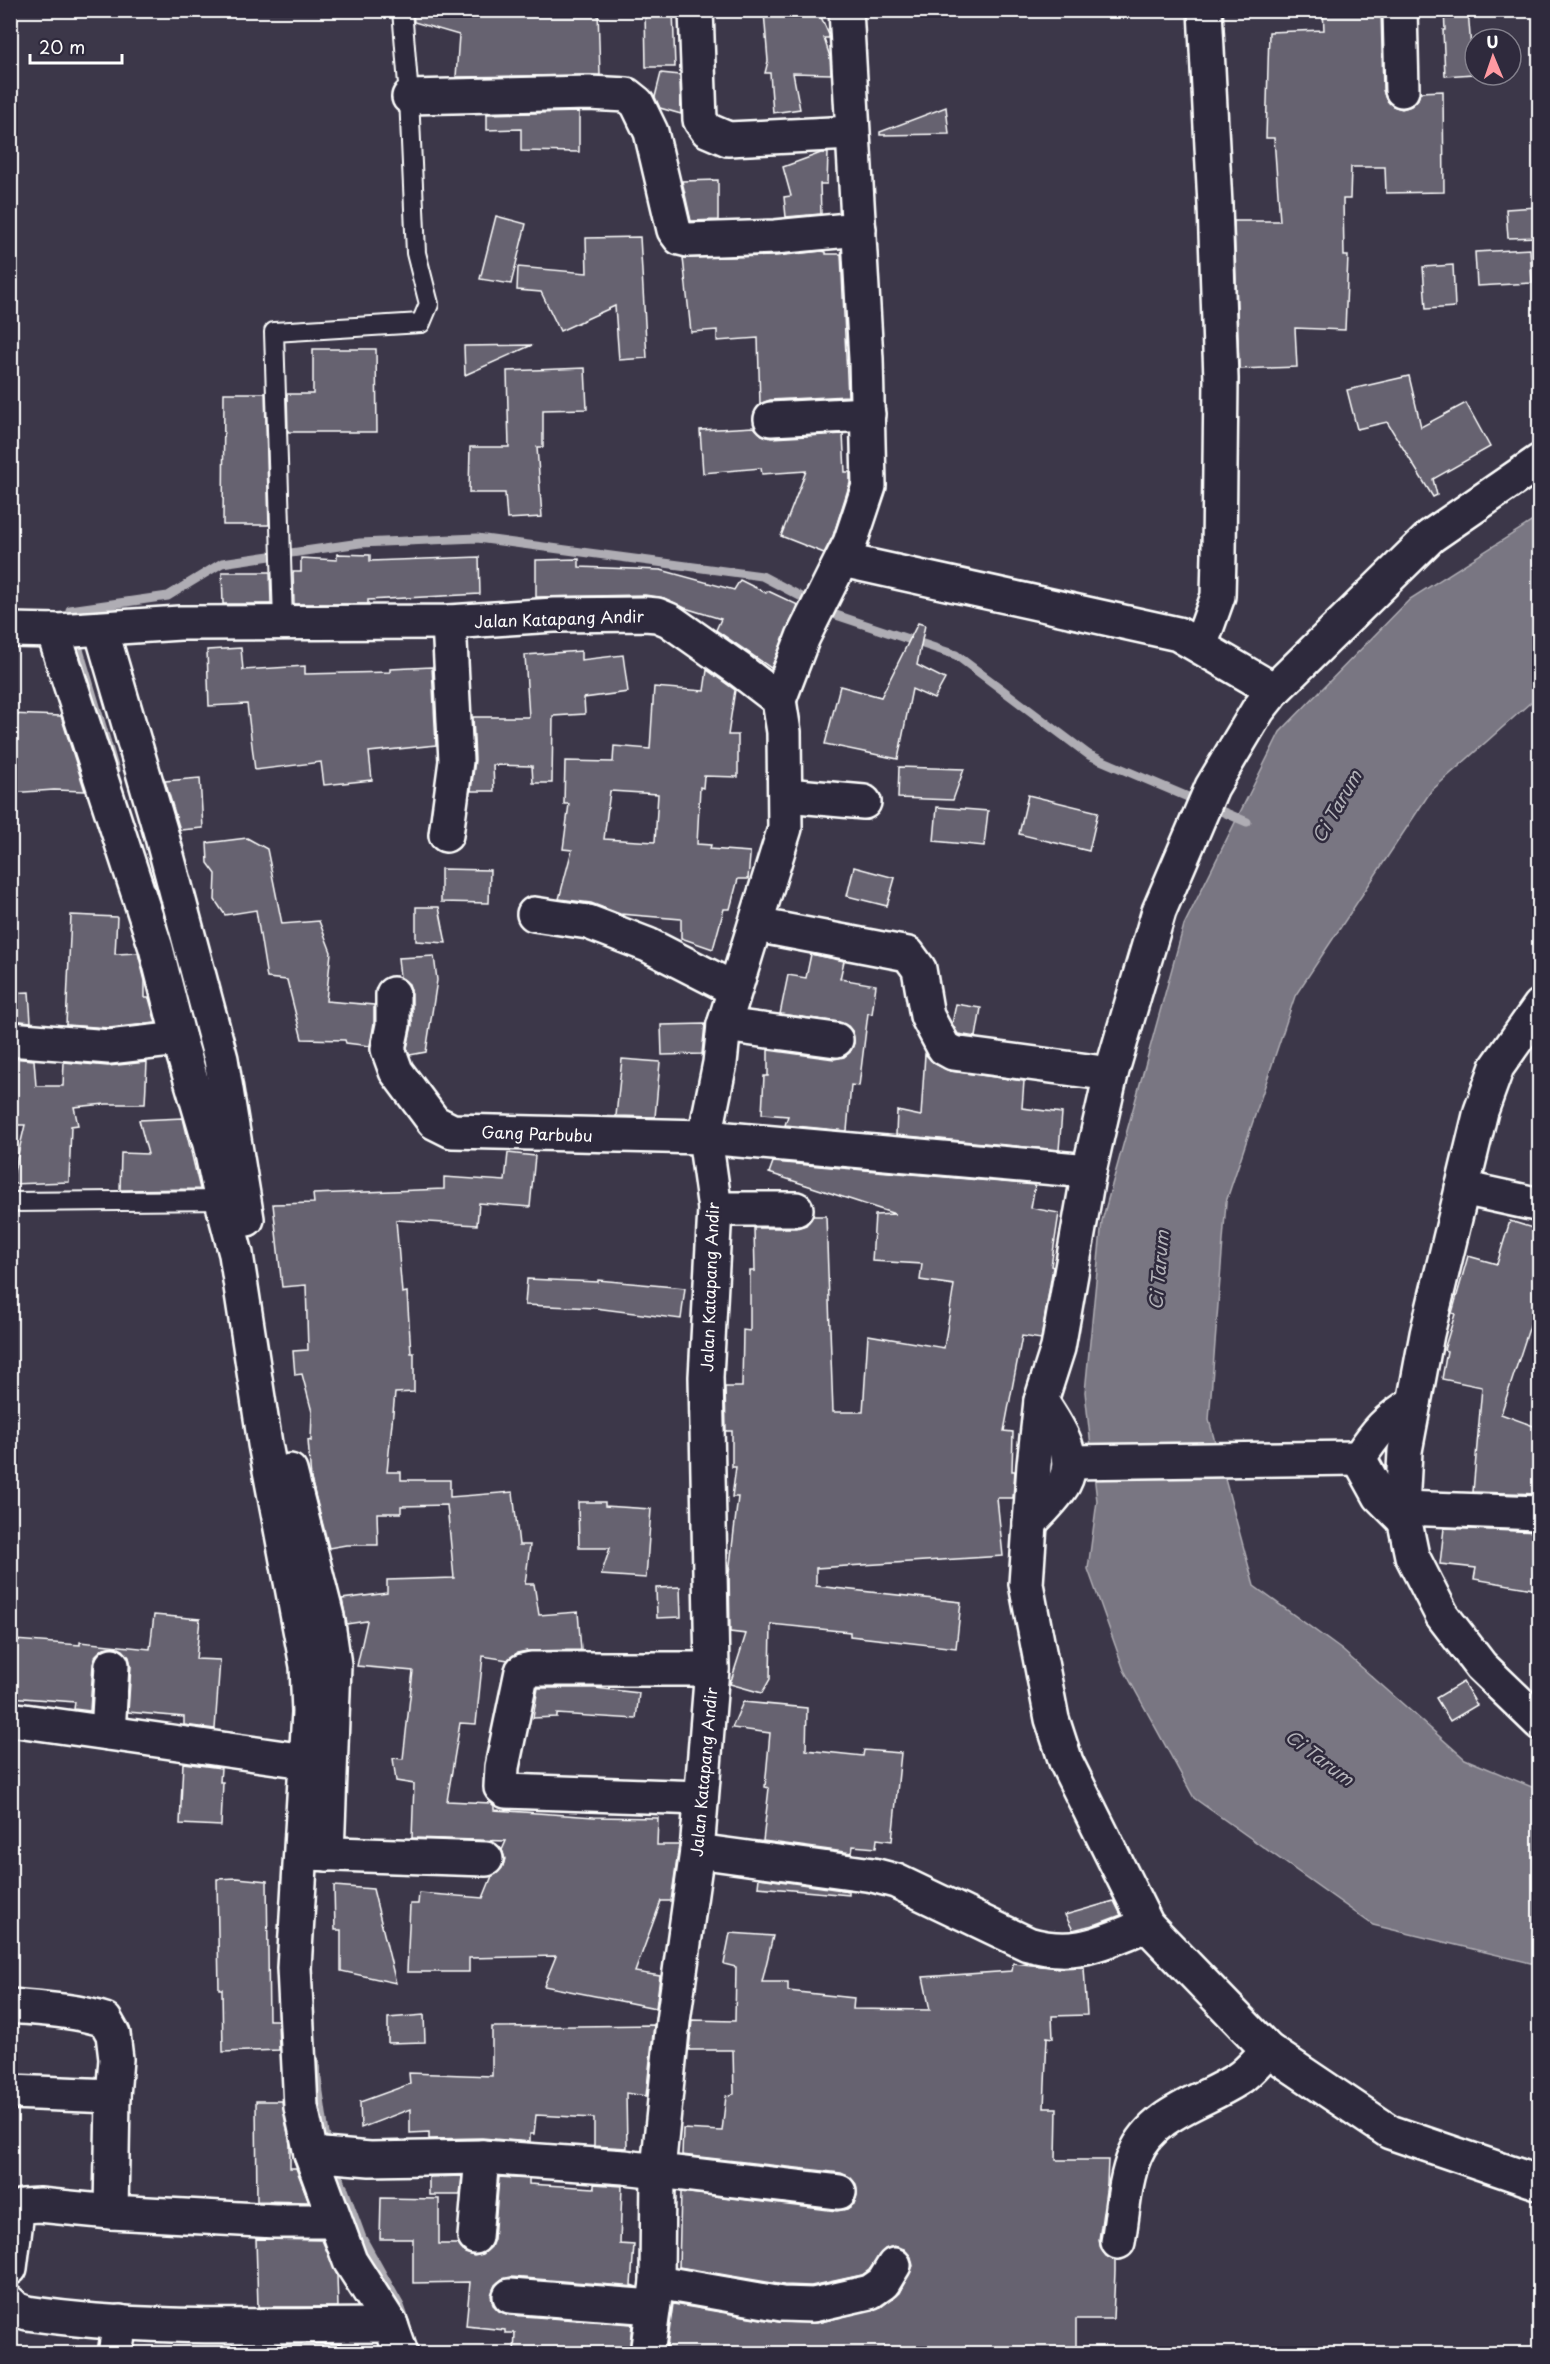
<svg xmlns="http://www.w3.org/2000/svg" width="1550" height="2364" font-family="'Playpen Sans',sans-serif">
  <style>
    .water { fill: #797682; stroke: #afadb4; stroke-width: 1.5 }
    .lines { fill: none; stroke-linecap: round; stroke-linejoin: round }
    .stream { stroke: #afadb4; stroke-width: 9 }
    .building { fill: #666270; stroke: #fff; stroke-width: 1.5; fill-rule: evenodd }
    .lane-casing { stroke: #fff; stroke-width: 22 }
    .street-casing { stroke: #fff; stroke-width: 38 }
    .secondary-casing { stroke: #fff; stroke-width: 38 }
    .lane { stroke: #2f2a3d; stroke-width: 18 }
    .street { stroke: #2f2a3d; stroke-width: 33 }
    .secondary { stroke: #2f2a3d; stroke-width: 33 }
    .labels { text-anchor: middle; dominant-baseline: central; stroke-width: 5; stroke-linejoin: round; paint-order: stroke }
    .street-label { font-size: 16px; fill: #fff; stroke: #2f2a3d }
    .water-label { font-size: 18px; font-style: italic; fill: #b5b4ba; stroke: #2f2a3d }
  </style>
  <rect width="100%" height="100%" fill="#3c3749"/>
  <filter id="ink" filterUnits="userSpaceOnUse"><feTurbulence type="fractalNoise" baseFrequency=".0167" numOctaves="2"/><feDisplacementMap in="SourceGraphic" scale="12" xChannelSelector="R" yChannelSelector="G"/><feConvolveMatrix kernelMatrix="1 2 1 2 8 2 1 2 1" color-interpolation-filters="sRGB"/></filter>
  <g filter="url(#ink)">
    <path class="water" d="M1539 517V695L1431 791 1295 996 1226 1202 1209 1420 1254 1586 1342 1650 1465 1759 1539 1790V1965L1373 1925 1194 1798 1124 1670 1088 1569 1097 1501 1085 1392 1102 1221 1184 925 1280 732 1410 599Z"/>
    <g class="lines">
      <g class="stream">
        <path d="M115 770 80 653 70 610 168 596 222 563 360 543 477 538 762 576 836 615 956 655 1089 755 1247 822"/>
        <path d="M314 2058 325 2134 338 2173 362 2238 400 2306 406 2323"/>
      </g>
    </g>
    <g class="building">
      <path d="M413 10H598L600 75 456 77 459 35 414 22Z"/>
      <path d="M645 10H673L675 67H646Z"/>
      <path d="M1323 10H1381L1383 90 1386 99 1393 106 1402 109 1411 106 1418 99 1420 92 1443 91 1444 192 1386 193 1385 167H1351L1350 199H1343L1344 256H1348L1345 330 1295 328 1297 367 1239 369 1234 221H1280L1274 138H1266L1269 32 1324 30Z"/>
      <path d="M1444 10H1468L1473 74 1445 76 1443 30H1445Z"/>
      <path d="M764 12 821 17 829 35V38H824L830 57 831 74 793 73 800 109 773 113 770 73H765L768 61Z"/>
      <path d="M661 73 680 75 681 114 660 108 655 97Z"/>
      <path d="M946 107 949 134 880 135V132Z"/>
      <path d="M579 112V152L521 151V129L487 130V114Z"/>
      <path d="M821 153H828L827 184H820L821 214 786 217 784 197 791 196 783 167Z"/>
      <path d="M718 180V220L691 221 682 181Z"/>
      <path d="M1539 207V237L1508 238 1506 209Z"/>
      <path d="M496 216 526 224 511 284 480 279Z"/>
      <path d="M640 237 647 358 619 360 615 306 560 331 541 292 517 290 518 267 587 273 586 238Z"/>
      <path d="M1530 249 1532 283 1477 286 1475 252Z"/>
      <path d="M822 251 826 252V254H841L848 396 770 400 760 404 758 338 717 341V330L691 332 683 258 776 256Z"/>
      <path d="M1453 265 1455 307 1426 309 1423 267Z"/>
      <path d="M532 345 465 375 464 346Z"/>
      <path d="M313 349H376L377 432H288L287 394H313Z"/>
      <path d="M585 368 587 409 543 410V447H537L542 517 507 519 505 493H469L470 447H509L507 371Z"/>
      <path d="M1409 376 1421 427 1466 403 1490 447 1433 479 1437 495 1433 497 1387 422 1357 429 1347 390Z"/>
      <path d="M224 393H265L269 525H223Z"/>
      <path d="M754 427 762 435 771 438 843 434 845 472H850V483L833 536 824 553 781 536 806 471 762 474 761 468 703 473 700 430Z"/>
      <path d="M337 554 370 555V561L479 557 480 594 368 600V604H294L293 572H301V558L337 560Z"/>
      <path d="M579 559V567L661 570 734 590 740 580 766 593 768 591 798 605 771 668 716 630 721 619 685 608 664 598 645 595 536 597V560Z"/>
      <path d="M222 572H270L271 604H223Z"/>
      <path d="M918 623 925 625 917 665 945 679 934 699 912 689 898 759 825 744 840 686 881 697Z"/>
      <path d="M241 648 243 670 305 666V674L390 672V669L432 667 436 745 369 752 372 780 324 785 321 762 255 770 247 704 209 706 207 650Z"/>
      <path d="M581 651V660L623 655 628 692 584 698 585 714 553 716 552 783H533L532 766 493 765 494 791H471L475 760 473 717H529L525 655Z"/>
      <path d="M707 670 735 690 728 735H738V777L704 776 703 788 700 787 697 844 711 845 710 849 750 852V856L748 879H738L730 909H724L713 949 681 938V919L620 914 591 903 559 899 572 850 563 849 569 804H564L565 761 613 762 614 746 650 749 654 687 704 691ZM610 791 658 794 655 842 604 839Z"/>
      <path d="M10 714 61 716 85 791 54 790 10 793Z"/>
      <path d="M899 767 964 769 953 800 898 798Z"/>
      <path d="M200 778 203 828 180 830 165 781Z"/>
      <path d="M1028 795 1098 812 1089 851 1019 834Z"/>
      <path d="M937 807 988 811 984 846 934 841Z"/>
      <path d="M247 838 267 849 282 924 319 921 331 952 326 1001 374 1005V1023L370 1046 346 1043 345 1040 302 1039 287 980 267 978 256 910 225 915 215 900 216 874 208 863 207 843Z"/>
      <path d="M854 867 895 878 887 906 847 896Z"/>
      <path d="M441 869 490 870 489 903 441 902Z"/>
      <path d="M416 907H439L446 943 416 941Z"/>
      <path d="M71 915 117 917 115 954 138 953 145 981V998H149L156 1023 109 1028 66 1025Z"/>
      <path d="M811 954 844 961 840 979 876 985 872 1014 868 1013 859 1086 851 1085 847 1131 785 1125 788 1116 762 1114 764 1076H768V1050L834 1059 844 1057 850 1052 854 1043 853 1032 848 1026 839 1022 780 1014 788 975 806 978Z"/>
      <path d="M434 956 437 980 426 1052 410 1055 407 1048 412 1025V994L409 984 400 977 398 958Z"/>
      <path d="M29 992 31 1022 10 1020V993Z"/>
      <path d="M956 1004 981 1008 976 1037 958 1034 952 1024Z"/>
      <path d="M705 1024 702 1054 662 1055 661 1025Z"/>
      <path d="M925 1054 935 1064 950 1071 1024 1081 1022 1108 1062 1113 1059 1150 896 1135 897 1111 921 1116Z"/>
      <path d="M10 1058 34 1060 36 1086H63L64 1062 108 1066 147 1062 145 1104H106L74 1107 78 1125 71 1126 69 1182 11 1184 25 1125H10Z"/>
      <path d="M622 1059 660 1062 655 1117 616 1116Z"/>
      <path d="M183 1118 200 1189 120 1190 121 1153 148 1154 139 1120Z"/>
      <path d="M508 1153 535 1156 530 1207 479 1203 477 1225 396 1220 402 1293 407 1292 411 1353H414V1392L395 1393 387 1472H401V1480H450V1497L513 1492 519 1545H530L525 1584H534L539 1615 578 1612 581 1650 527 1651 517 1653 508 1660 483 1656 476 1724 460 1723 447 1801 491 1803 494 1806V1810L594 1817 658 1818 657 1845H679L671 1901H661L635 1972 660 1976 656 2008 544 1986 556 1956 469 1958V1972H407L410 1904H418L419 1893 483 1898 492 1876 502 1868 505 1859 502 1850 506 1841 412 1838 414 1784 396 1781 393 1758 403 1759 413 1671 357 1666 367 1621 347 1624 342 1599 387 1593V1580L454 1578 447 1505 401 1506V1513H377L378 1545H346L329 1548 311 1479 308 1440 311 1441 312 1412 302 1374 295 1375 293 1351 308 1350 306 1285 282 1287 273 1204 314 1203 313 1194 444 1189V1177L505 1181Z"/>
      <path d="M773 1162 1035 1185 1031 1208 1059 1213 1051 1266 1053 1267 1041 1339 1022 1336 1004 1431 1013 1432 1012 1471H1015L1013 1498H997L1003 1556 816 1568V1586L961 1602 956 1648 850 1636V1632L771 1624 770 1679 762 1693 730 1684 746 1634 730 1632 729 1573 738 1497H732L736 1467H732V1431H726L725 1387H742L743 1330 750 1331V1271H755L754 1228H797L806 1225 813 1216H826L833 1412H863L868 1335 944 1348 954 1285 920 1280 922 1264 872 1261 875 1215 895 1214 769 1173Z"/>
      <path d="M1510 1221 1539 1230V1298L1501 1414 1539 1428V1494L1473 1492 1482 1387 1442 1379 1447 1351 1444 1350 1455 1314 1452 1313 1468 1256 1497 1264Z"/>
      <path d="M527 1279 598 1282V1280L685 1288 681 1319 595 1308 525 1305Z"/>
      <path d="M578 1502H605V1506L651 1509 646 1578 601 1575 610 1548H579Z"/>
      <path d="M1444 1528 1539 1532V1590L1474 1579 1476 1568 1440 1564Z"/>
      <path d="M680 1587 681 1617 657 1618 656 1588Z"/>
      <path d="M154 1615 200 1619 196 1659 220 1660 215 1729 184 1725V1717L128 1712 131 1666 129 1657 123 1650 114 1646 104 1648 96 1655 93 1664 90 1711 74 1709 75 1702 10 1697 15 1640 80 1645V1642L150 1649Z"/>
      <path d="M1463 1682 1477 1705 1450 1721 1436 1698Z"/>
      <path d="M538 1688H595L639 1693 636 1719 557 1714V1717L533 1718Z"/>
      <path d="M743 1702 807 1708 806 1750 863 1756 864 1750 901 1753 892 1841 877 1839 876 1848 853 1846 852 1853 763 1841 769 1788 765 1787 770 1733 732 1728Z"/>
      <path d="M183 1763 221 1768 220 1782H223L221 1826 180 1824Z"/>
      <path d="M237 1878 267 1881 269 2020H278L279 2050 223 2052 222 1989H219L217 1879Z"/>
      <path d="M759 1878 849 1891V1895L758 1887Z"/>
      <path d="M334 1886 373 1889 396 1983 341 1971V1930H335Z"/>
      <path d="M1114 1901 1121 1915 1097 1924 1073 1930 1065 1915Z"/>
      <path d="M730 1933 773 1936 762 1982H788V1991L854 1998 853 2009 930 2010 923 1977 1012 1971 1013 1963 1059 1968 1084 1967 1087 2015 1052 2016 1053 2038 1047 2037 1044 2108H1057L1056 2160H1108L1107 2184 1099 2240 1101 2249 1106 2256 1115 2260V2271L1113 2319H1076V2354H666L673 2304 779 2322 817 2323 881 2307 899 2293 913 2266 911 2257 904 2249 894 2246 885 2249 869 2270 862 2275 811 2286 784 2285 679 2267 681 2192 837 2211 847 2209 854 2204 857 2195 856 2184 850 2177 841 2173 682 2155 683 2129 722 2131 726 2096 734 2094 733 2050H689L692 2020 735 2021 736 1967 724 1964Z"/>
      <path d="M424 2015 425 2042 388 2043V2018Z"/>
      <path d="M654 2025 646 2096 626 2093 627 2148 594 2146V2118L536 2115 534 2134H530V2142L482 2138 429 2139V2132L410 2133V2109L361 2128 360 2102 410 2084 409 2073 492 2076V2027Z"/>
      <path d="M256 2101H282L290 2144V2168H296L309 2202 257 2201Z"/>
      <path d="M462 2176 460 2195H429V2177Z"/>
      <path d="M499 2177 529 2179V2184L594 2188V2184L622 2186 620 2244 634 2245 631 2285 637 2287 511 2277 502 2279 495 2285 491 2295 493 2305 499 2311 509 2315 632 2324 629 2354H514L515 2333H505V2330L466 2326 470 2282 413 2283V2239H380L381 2198 439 2199V2244H458L465 2253 474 2256 483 2254 491 2247 494 2239Z"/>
      <path d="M256 2239 322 2240 337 2275 338 2307H258Z"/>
      <path d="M340 2344V2354H259V2345Z"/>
    </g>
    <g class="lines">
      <g class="lane-casing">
        <g id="lane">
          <path d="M283 622 274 332 421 323 429 304 416 253 409 97 402 10"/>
          <path d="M10 1202 228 1200"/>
        </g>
      </g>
      <g class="street-casing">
        <g id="street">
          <path d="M696 10 700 120 707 130 728 139 852 133"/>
          <path d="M1400 10 1402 90"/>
          <path d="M409 97 589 93 627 95 637 103 651 132 674 230 680 238 688 240 775 237 859 229"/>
          <path d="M771 419 868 414"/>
          <path d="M1540 461 1431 536 1274 690 1258 710 1212 787 1159 911 1111 1074 1089 1171 1058 1348 1041 1401 1034 1465 1026 1584 1052 1719 1066 1762 1147 1925 1268 2050 1390 2132 1540 2183"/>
          <path d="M842 560 1178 634 1274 690"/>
          <path d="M101 629 162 837 221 1059 247 1219"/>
          <path d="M53 631 156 948 179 1039 210 1144 222 1201 236 1254 265 1444 307 1666 309 1712 294 1968 301 2107 311 2154 350 2261 391 2325 401 2354"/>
          <path d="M1197 644 1204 635 1218 596 1219 554 1221 379 1215 205 1205 10"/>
          <path d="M779 700 803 637 850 543 869 486 866 359 846 10"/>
          <path d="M786 795 864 802"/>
          <path d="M446 835 456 761 449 622"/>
          <path d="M534 914 588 922 648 945 734 989"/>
          <path d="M756 925 908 954 919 969 927 1016 944 1048 953 1053 1111 1074"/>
          <path d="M393 994V1025L388 1049 396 1071 434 1122 452 1131 705 1137 1089 1171"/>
          <path d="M1540 1006 1497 1067 1481 1111 1427 1334 1405 1451 1402 1508 1412 1556 1442 1615 1481 1666 1540 1723"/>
          <path d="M724 1025 836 1040"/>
          <path d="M10 1039 109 1047 179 1039"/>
          <path d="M1462 1188 1540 1205"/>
          <path d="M715 1209H796"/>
          <path d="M1359 1458C1376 1432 1387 1419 1414 1403"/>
          <path d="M1359 1458 1380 1496 1404 1520"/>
          <path d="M1070 1462 1359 1458"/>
          <path d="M290 1471 327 1617 334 1665 327 1854"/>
          <path d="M1402 1508 1540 1513"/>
          <path d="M1030 1523C1041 1511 1056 1497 1064 1483 1079 1454 1056 1425 1041 1401"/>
          <path d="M10 1719 305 1761"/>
          <path d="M108 1733 112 1665"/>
          <path d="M701 1798 506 1791 501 1787 502 1767 522 1671 531 1669H712"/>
          <path d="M697 1851 873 1875 896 1881 1028 1944C1077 1958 1102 1942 1147 1925"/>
          <path d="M305 1853 486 1859"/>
          <path d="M10 2006C43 2009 74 2010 105 2020L113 2034 116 2059 113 2096 111 2212 275 2221H334"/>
          <path d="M10 2092 113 2096"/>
          <path d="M311 2154 370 2159 482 2157 624 2167 839 2192"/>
          <path d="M475 2237 482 2157"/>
          <path d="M1118 2242C1123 2214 1124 2181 1135 2155 1153 2112 1203 2102 1238 2079 1249 2072 1258 2060 1268 2050"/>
          <path d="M10 2268 17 2212 23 2206 39 2205 111 2212"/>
          <path d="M657 2282 782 2304 813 2305 870 2292 883 2283 894 2265"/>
          <path d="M510 2296 653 2307"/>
          <path d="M10 2303 16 2309 27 2313C147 2331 270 2325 391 2325"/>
          <path d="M115 2354 120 2322"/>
        </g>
      </g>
      <g class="secondary-casing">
        <path id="secondary" d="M10 630 58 631 180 623 449 622 554 615 645 614 657 615 669 620 740 670 779 700 784 732 785 828 724 1025 720 1063 705 1137 715 1209 706 1377 712 1669 697 1851 673 2021 658 2170 657 2282 647 2354"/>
      </g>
      <use href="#lane" class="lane"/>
      <use href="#street" class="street"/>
      <use href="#secondary" class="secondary"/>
    </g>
  </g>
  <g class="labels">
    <g class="street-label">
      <text transform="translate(559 618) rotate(-2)">Jalan Katapang Andir</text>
      <text transform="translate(537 1133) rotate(2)">Gang Parbubu</text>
      <text transform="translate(709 1287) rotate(-88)">Jalan Katapang Andir</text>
      <text transform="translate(703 1772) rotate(-85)">Jalan Katapang Andir</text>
    </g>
    <g class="water-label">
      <text transform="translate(1336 806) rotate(-60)">Ci Tarum</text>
      <text transform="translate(1158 1270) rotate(-85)">Ci Tarum</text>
      <text transform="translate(1320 1757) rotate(37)">Ci Tarum</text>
    </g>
  </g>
  <rect width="1550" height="2364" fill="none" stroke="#2f2a3d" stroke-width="36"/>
  <rect x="18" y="18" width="1514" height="2328" fill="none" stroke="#fff" stroke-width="2" filter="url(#ink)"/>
  <g transform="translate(1493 57) rotate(358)"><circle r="28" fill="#2f2a3d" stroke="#827f8b" stroke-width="1.5"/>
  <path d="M0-4.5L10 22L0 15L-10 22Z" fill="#ff9aa2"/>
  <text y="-9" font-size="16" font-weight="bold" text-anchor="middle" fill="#ffffff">U</text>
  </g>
  <path d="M30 54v9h92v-9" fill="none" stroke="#ffffff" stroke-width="3"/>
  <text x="39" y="54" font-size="18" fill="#ffffff" stroke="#2f2a3d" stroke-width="4.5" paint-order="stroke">20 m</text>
</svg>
